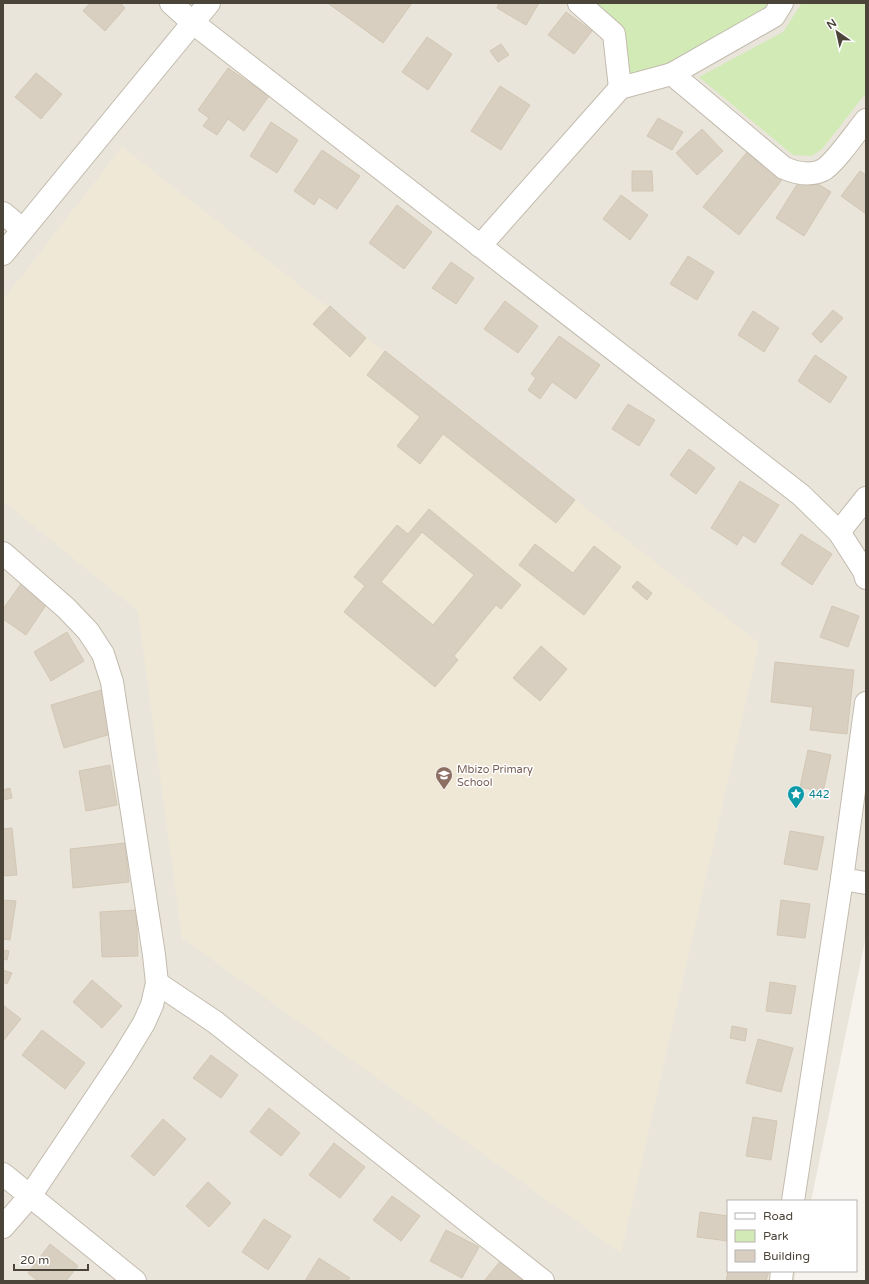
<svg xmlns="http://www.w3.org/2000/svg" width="869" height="1284" font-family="'Varela Round',sans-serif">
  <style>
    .residential { fill: #eae5da }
    .education { fill: #efe8d6 }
    .green { fill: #d2eab5 }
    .building { fill: #d8cfc1; stroke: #d3c7b4; fill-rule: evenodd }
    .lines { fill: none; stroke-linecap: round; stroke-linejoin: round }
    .minor-casing { stroke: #c2bbae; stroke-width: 24 }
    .minor { stroke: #fff; stroke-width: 22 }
    .labels { text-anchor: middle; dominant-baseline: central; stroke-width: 3; stroke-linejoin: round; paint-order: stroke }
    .education-label { font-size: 11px; fill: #785e54; stroke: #fff; text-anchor: start }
    .culture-label { font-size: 11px; fill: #0d838f; stroke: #fff; text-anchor: start }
  </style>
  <rect width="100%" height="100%" fill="#f6f3ec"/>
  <path class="residential" d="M3 3H866V936L811 1201H728V1271H796L794 1281H3Z"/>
  <path class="education" d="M122 147 759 643 621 1253 182 938 138 611 3 501V300Z"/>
  <g class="green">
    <path d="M591 3H768L766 7 669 63 625 76Z"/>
    <path d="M802 3H866V93L822 149 812 156 793 155 699 77 783 32Z"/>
  </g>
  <g class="building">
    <path d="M90 3H120L125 8 105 31 83 11Z"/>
    <path d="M329 3H412L383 43 329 4Z"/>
    <path d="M499 3H539L526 25 497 8Z"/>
    <path d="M566 12 592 31 574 54 548 35Z"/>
    <path d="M427 37 452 54 428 90 402 72Z"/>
    <path d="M501 44 509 55 498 62 490 51Z"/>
    <path d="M228 68 269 96 244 131 228 119 217 135 203 126 209 118 198 110Z"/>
    <path d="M36 73 62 94 41 119 15 97Z"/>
    <path d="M500 86 530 105 501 150 471 131Z"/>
    <path d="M658 118 683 132 672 150 647 136Z"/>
    <path d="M271 122 298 140 277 173 250 156Z"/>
    <path d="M702 129 723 151 697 175 676 153Z"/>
    <path d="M322 150 360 176 337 209 319 197 314 205 294 191Z"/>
    <path d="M747 152 782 180 739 235 703 207Z"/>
    <path d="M632 171H652L653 191H632Z"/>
    <path d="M860 171 866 175V214L841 196Z"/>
    <path d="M803 175 831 192 804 236 776 218Z"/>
    <path d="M621 195 648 215 630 240 603 219Z"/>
    <path d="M397 205 432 232 404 269 369 243Z"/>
    <path d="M688 256 714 272 697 300 670 284Z"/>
    <path d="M451 262 474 278 456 304 432 288Z"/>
    <path d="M505 301 538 326 518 353 484 329Z"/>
    <path d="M330 306 366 338 350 357 313 324Z"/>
    <path d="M833 310 843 318 821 343 812 334Z"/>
    <path d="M753 311 779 328 764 352 738 335Z"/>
    <path d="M559 336 600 365 576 399 552 382 540 399 528 390 536 378 531 374Z"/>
    <path d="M385 351 575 500 556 523 443 434 420 464 397 446 420 417 367 375Z"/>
    <path d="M815 355 847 377 830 403 798 381Z"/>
    <path d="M628 404 655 420 639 446 612 429Z"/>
    <path d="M689 449 715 468 696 494 670 475Z"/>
    <path d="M740 481 779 505 755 543 743 535 737 545 711 528Z"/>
    <path d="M429 509 521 585 501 609 496 605 454 656 458 660 435 687 344 612 365 586 354 577 397 525 408 534ZM422 532 474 575 433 625 381 582Z"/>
    <path d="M801 534 832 554 812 585 781 564Z"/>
    <path d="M535 544 573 573 594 546 621 567 584 615 519 565Z"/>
    <path d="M23 581 50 599 26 635 3 619V609Z"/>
    <path d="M637 581 652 593 647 600 632 587Z"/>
    <path d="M832 606 859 616 848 647 820 637Z"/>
    <path d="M67 632 84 661 51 681 34 652Z"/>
    <path d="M541 646 567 669 540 701 513 678Z"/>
    <path d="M775 662 854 670 847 734 810 730 813 707 771 702Z"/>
    <path d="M101 690 114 733 64 748 51 705Z"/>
    <path d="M808 750 831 755 823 792 800 787Z"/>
    <path d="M110 765 117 805 86 811 79 771Z"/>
    <path d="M10 788 12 798 3 800V790Z"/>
    <path d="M12 828 17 875 3 876V829Z"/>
    <path d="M790 831 824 837 817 870 784 864Z"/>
    <path d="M125 843 129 882 73 888 70 849Z"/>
    <path d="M3 900 16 901 10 940 3 939Z"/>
    <path d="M781 900 810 904 805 938 777 935Z"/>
    <path d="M136 910 138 956 102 957 100 912Z"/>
    <path d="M3 950 9 951 7 960 3 959Z"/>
    <path d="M3 970 12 973 7 984 3 982Z"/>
    <path d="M92 980 122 1006 102 1028 73 1002Z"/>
    <path d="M770 982 796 986 791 1014 766 1011Z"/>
    <path d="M3 1005 21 1019 3 1041Z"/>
    <path d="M732 1026 747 1029 745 1041 730 1038Z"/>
    <path d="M42 1030 85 1063 65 1089 22 1055Z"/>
    <path d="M758 1039 793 1048 781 1092 746 1083Z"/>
    <path d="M211 1055 238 1075 221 1098 193 1078Z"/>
    <path d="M269 1108 300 1133 281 1156 250 1132Z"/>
    <path d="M753 1117 777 1121 771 1160 746 1156Z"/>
    <path d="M163 1119 186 1139 154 1176 131 1156Z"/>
    <path d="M334 1143 365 1167 340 1198 309 1175Z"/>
    <path d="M208 1182 231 1203 209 1227 186 1206Z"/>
    <path d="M392 1196 420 1216 401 1241 373 1220Z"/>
    <path d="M700 1212 728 1216V1241L697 1237Z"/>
    <path d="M264 1219 291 1236 268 1270 242 1252Z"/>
    <path d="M446 1230 479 1247 462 1278 430 1261Z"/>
    <path d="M50 1244 78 1266 66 1281H38L28 1273Z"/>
    <path d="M319 1258 350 1278 347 1281H305Z"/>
    <path d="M502 1259 530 1281H484Z"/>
    <path d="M728 1271H769L766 1281H726Z"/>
  </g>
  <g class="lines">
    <g class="minor-casing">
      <g id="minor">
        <path d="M171 3 192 22 801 495 839 532 864 571 866 578"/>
        <path d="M579 3 614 34 620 88"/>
        <path d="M672 74 784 168C796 173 811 176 823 170 834 164 857 131 866 120"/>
        <path d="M3 213 22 229"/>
        <path d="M480 246 620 88 672 74 774 16 782 3"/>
        <path d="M3 254 209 3"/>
        <path d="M839 532 866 498"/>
        <path d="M3 553 66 608 88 631 103 654 112 682 154 955 157 983 152 1005 144 1023 122 1059 30 1196 3 1227"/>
        <path d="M842 879 866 883"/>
        <path d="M157 983 215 1022 543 1281"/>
        <path d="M3 1174 135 1281"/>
        <path d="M793 1201 842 879 866 703"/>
        <path d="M781 1281 782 1271"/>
      </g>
    </g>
    <use href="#minor" class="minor"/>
  </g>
  <defs>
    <g id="school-pin" transform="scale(0.9)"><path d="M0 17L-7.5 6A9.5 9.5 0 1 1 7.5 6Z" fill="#8d6e63" stroke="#fff"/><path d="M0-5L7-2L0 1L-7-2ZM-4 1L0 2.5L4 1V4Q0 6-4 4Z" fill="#fff"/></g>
    <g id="sight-pin" transform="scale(0.9)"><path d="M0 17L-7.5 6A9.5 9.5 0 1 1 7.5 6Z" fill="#0f9aa8" stroke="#fff"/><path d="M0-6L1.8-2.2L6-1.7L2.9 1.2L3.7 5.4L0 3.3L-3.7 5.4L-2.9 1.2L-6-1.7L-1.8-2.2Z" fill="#fff"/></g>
  </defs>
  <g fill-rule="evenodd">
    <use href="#school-pin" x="444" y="775"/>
    <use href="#sight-pin" x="796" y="794"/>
  </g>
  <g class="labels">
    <g class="education-label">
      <text x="457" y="769">Mbizo Primary<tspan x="457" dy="13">School</tspan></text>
    </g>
    <g class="culture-label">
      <text x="809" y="794">442</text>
    </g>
  </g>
  <rect width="869" height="1284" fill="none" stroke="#4b4439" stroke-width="8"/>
  <rect x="727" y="1200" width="130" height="72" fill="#ffffff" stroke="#b7b4b0"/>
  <rect x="735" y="1213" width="20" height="6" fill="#ffffff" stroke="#b7b4b0"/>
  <text x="763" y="1220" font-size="12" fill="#4b4439">Road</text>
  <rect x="735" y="1230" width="20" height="12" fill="#d2eab5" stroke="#b7b4b0"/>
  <text x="763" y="1240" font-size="12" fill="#4b4439">Park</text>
  <rect x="735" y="1250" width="20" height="12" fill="#d8cfc1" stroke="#b7b4b0"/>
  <text x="763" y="1260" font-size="12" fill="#4b4439">Building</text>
  <g transform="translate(837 32) rotate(326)" stroke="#ffffff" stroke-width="3" paint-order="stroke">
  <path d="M0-3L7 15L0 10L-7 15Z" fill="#4b4439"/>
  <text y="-6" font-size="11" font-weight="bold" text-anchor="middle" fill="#4b4439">N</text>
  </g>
  <path d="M14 1264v6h74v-6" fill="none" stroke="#4b4439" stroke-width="2"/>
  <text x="20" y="1264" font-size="12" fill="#4b4439" stroke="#ffffff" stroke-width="3" paint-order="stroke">20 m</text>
</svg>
